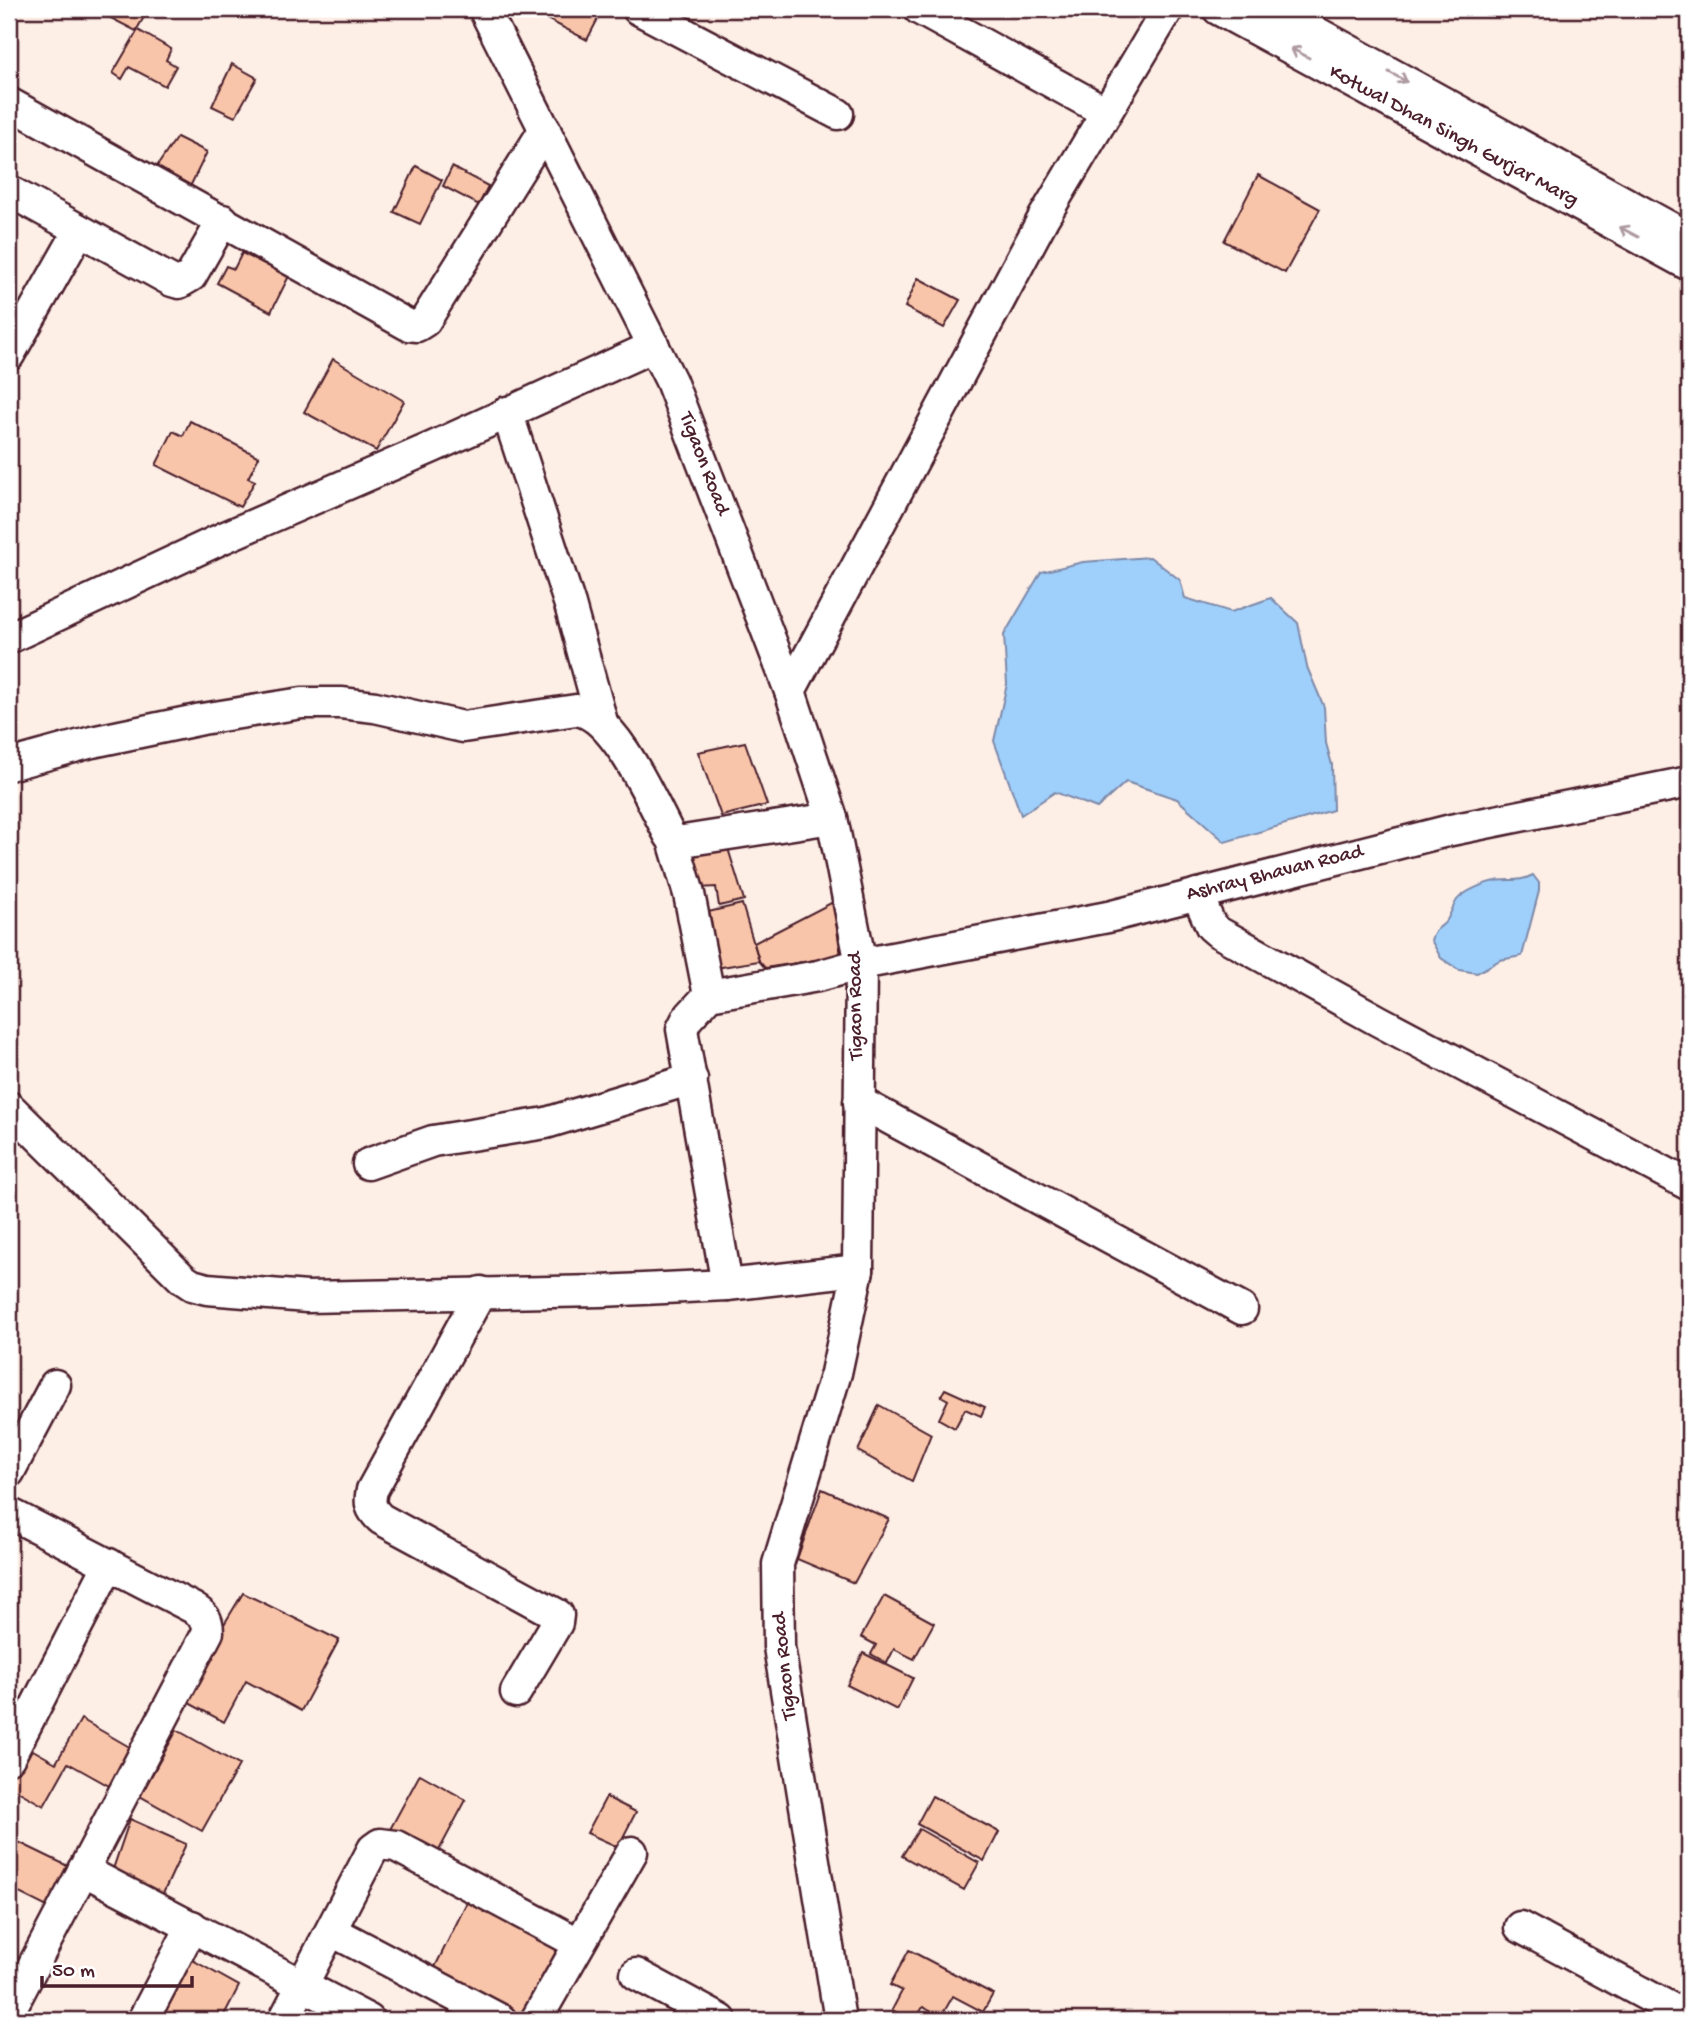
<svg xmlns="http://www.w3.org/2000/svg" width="1698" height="2029" font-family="'Gochi Hand',sans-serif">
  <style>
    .water { fill: #9fcffb; stroke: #7d89a8; stroke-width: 2 }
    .building { fill: #f9c5aa; stroke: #4a1f2b; stroke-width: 2 }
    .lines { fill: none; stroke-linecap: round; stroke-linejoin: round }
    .minor-casing { stroke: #4a1f2b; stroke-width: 35 }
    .minor { stroke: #fff; stroke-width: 30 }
    .oneway { stroke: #ae9aa0 }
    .labels { text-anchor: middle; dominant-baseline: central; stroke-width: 5; stroke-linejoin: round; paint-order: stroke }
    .street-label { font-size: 21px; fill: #4a1f2b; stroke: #fff }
  </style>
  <rect width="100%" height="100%" fill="#fdeee6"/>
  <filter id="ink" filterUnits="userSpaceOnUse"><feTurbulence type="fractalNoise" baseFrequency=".0143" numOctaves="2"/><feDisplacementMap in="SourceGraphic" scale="14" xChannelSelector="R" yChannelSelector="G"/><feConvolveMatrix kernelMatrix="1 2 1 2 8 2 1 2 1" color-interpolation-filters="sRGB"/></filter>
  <g filter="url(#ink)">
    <g class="water">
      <path d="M1150 557 1180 580 1185 598 1231 612 1271 598 1298 623 1307 667 1324 707 1326 743 1332 765 1333 810 1225 842 1177 799 1126 782 1097 808 1055 792 1021 815 994 741 1007 684 1004 635 1041 572 1083 562Z"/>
      <path d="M1533 875 1539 883V891L1522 956 1500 960 1477 973 1459 970 1441 958 1431 940C1436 925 1440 930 1447 920 1451 913 1453 906 1457 900 1463 892 1486 882 1496 881 1510 879 1520 882 1533 875Z"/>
    </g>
    <g class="building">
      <path d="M105 9H145L148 10 136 31 103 14Z"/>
      <path d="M544 9H603L587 40 541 16Z"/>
      <path d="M138 30 171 49 166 60 176 66 165 86 129 67 122 79 113 73Z"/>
      <path d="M232 64 257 78 235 117 212 106Z"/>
      <path d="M177 137 207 152 187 193 151 175Z"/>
      <path d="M416 166 442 180 420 224 394 212Z"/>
      <path d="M452 167 488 186 479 205 443 186Z"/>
      <path d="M1258 175 1320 209 1285 273 1224 241Z"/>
      <path d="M242 253 289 276 271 312 217 283 226 266 234 269Z"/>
      <path d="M918 278 960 300 944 328 905 307Z"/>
      <path d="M333 359 404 401 376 451 304 412Z"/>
      <path d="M190 421 259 457 248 478 255 481 240 507 156 465 173 431 183 436Z"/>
      <path d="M745 742 767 805 721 816 698 752Z"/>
      <path d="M726 842 744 900 719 906 716 887 698 888 685 850Z"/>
      <path d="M833 902 841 956 765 968 759 961 754 943Z"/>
      <path d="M742 904 759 961 709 969 700 914Z"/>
      <path d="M945 1389 985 1407 981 1416 965 1409 955 1428 939 1419 948 1400 941 1396Z"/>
      <path d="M879 1405 931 1434 912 1481 858 1451Z"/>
      <path d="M822 1489 889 1519 854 1583 797 1559Z"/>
      <path d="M243 1593 339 1640 301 1711 246 1681 224 1722 187 1702 223 1626Z"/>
      <path d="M884 1596 934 1623 914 1659 894 1649 887 1663 871 1654 876 1645 861 1637Z"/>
      <path d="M863 1653 913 1678 897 1710 847 1685Z"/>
      <path d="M81 1719 133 1749 111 1787 68 1763 44 1806 9 1786V1772L24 1745 56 1763Z"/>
      <path d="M177 1730 239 1765 202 1831 140 1796Z"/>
      <path d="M420 1774 466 1800 435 1858 388 1833Z"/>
      <path d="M932 1796 999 1832 984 1861 917 1824Z"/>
      <path d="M606 1797 636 1812 618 1847 587 1833Z"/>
      <path d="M130 1819 186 1844 161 1898 112 1872Z"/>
      <path d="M919 1829 979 1863 964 1890 902 1856Z"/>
      <path d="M10 1838 74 1869 53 1910 9 1888Z"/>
      <path d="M470 1896 560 1944 521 2020 431 1975Z"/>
      <path d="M909 1950 993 1994 983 2012 953 1996 941 2017 923 2007 915 2020H911L892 2010 902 1991 890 1985Z"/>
      <path d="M187 1957 239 1986 222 2019 224 2020H166L157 2016Z"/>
    </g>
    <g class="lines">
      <g class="minor-casing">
        <g id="minor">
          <path d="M484 9 671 381 790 691 832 818 861 964 858 1270 836 1373 778 1564 779 1647 840 2020"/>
          <path d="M638 9 838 114"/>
          <path d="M919 9 1106 112"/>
          <path d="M1218 9 1689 265"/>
          <path d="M1274 9 1689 238"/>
          <path d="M9 103 408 325 417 326 425 321 545 129"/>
          <path d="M9 191 172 281 179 283 191 276 223 220"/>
          <path d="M9 355 79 231"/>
          <path d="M507 412 570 605 602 722"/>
          <path d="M9 638 223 538 433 447 654 346"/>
          <path d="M790 691 1044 217 1168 9"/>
          <path d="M9 765 92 742 202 719 302 703H341L375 707 463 727 576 710C615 714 653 804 670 836L677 842 832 818"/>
          <path d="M673 840 689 894 709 995"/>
          <path d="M1197 894 1211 926 1218 932 1379 1021 1689 1185"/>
          <path d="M859 1102 1242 1309"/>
          <path d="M9 1107 183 1279 192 1285 207 1289 307 1297 601 1291 727 1285 858 1270"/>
          <path d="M368 1164 433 1141 546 1123 692 1079"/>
          <path d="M727 1285 682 1029 687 1019 709 995 818 976 861 964 1108 917 1451 830 1689 782"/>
          <path d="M481 1292 372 1490C369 1503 370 1509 381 1519L558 1615 557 1623 516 1692"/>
          <path d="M9 1472 55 1385"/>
          <path d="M9 1513 193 1608C204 1615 208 1619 208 1632L9 2012"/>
          <path d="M9 1758 109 1564"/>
          <path d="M83 1870 369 2020"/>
          <path d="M1520 1927 1689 2018"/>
          <path d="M332 1931 501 2020"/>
          <path d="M636 1974 721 2020"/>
          <path d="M143 2020 192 1926"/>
          <path d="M284 2020 373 1849 380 1844 396 1846 578 1943"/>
          <path d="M536 2020 632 1852"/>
        </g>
      </g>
      <use href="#minor" class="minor"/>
    </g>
    <defs><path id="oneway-shaft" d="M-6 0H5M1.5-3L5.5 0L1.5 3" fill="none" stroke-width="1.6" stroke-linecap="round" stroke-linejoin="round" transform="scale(1.75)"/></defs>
    <g class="oneway">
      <use href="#oneway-shaft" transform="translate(1300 53) rotate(-152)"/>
      <use href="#oneway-shaft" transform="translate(1398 77) rotate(29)"/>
      <use href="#oneway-shaft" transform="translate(1629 232) rotate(-152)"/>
    </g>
  </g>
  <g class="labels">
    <g class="street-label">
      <text transform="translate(1453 137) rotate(28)">Kotwal Dhan Singh Gurjar Marg</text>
      <text transform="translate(703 464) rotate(69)">Tigaon Road</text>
      <text transform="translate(1275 874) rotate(-14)">Ashray Bhavan Road</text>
      <text transform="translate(857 1006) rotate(-91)">Tigaon Road</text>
      <text transform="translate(786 1666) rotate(-96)">Tigaon Road</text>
    </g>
  </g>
  <rect width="1698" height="2029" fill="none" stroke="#fff" stroke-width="35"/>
  <rect x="18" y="18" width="1663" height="1994" fill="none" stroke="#4a1f2b" stroke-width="2.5" filter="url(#ink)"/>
  <path d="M42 1976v10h150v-10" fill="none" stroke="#4a1f2b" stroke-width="3.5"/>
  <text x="52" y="1976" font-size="21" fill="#4a1f2b" stroke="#ffffff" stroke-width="5" paint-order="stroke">50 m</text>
</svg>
